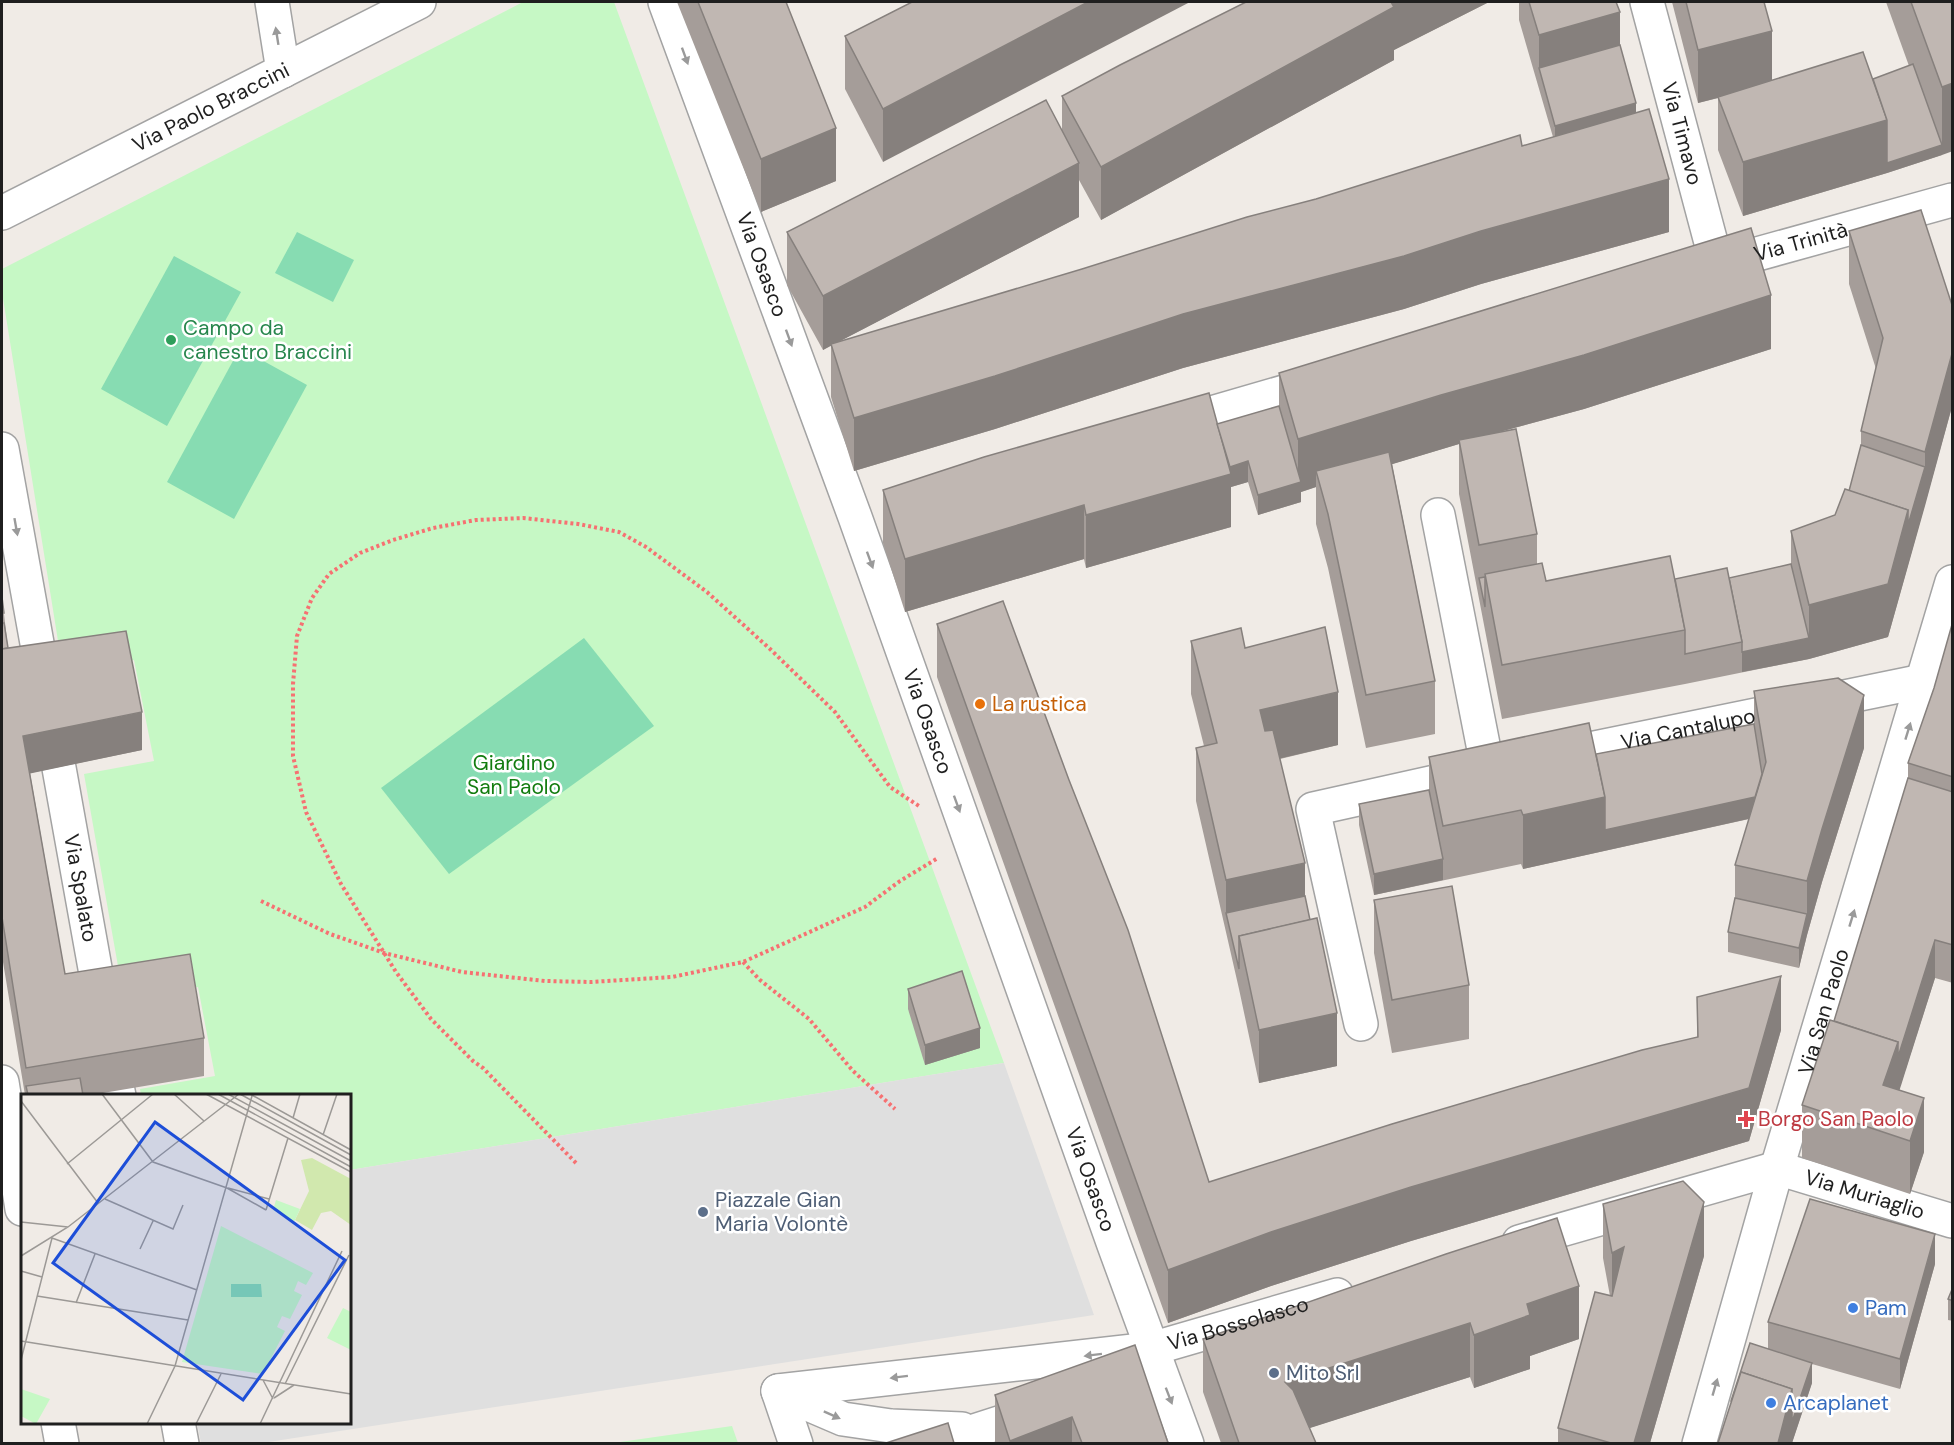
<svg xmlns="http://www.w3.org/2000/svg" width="1954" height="1445" font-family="'DM Sans',sans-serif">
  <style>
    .park { fill: #c6f8c5 }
    .pitch { fill: #87dcb2 }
    .parking { fill: #dfdfdf }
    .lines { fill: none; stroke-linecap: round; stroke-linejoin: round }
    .minor-casing { stroke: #a3a3a3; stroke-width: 36 }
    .path { stroke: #f67172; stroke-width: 4; stroke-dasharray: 3 3; stroke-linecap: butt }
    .minor { stroke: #fff; stroke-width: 33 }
    .wall { fill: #a59d99 }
    .shaded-wall { fill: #86807d }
    .building { fill: #c0b7b2; stroke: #86807d; stroke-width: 1.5 }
    .oneway { fill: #9a9a9a }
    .leisure-dot { fill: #2e9e5b; stroke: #fff; stroke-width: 2 }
    .food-dot { fill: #e8710a; stroke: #fff; stroke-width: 2 }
    .health-dot { fill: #e0444e; stroke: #fff; stroke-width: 2 }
    .service-dot { fill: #5c6f8a; stroke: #fff; stroke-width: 2 }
    .shop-dot { fill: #3f7fe0; stroke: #fff; stroke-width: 2 }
    .labels { text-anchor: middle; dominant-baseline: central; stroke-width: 5; stroke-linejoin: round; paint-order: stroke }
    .street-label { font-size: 21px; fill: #1f1f1f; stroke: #fff }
    .leisure-label { font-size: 21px; fill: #27864d; stroke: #fff; text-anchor: start }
    .food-label { font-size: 21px; fill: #c56008; stroke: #fff; text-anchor: start }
    .park-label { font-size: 21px; fill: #127c0f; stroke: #fff }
    .health-label { font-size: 21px; fill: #be3a42; stroke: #fff; text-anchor: start }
    .service-label { font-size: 21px; fill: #4e5e75; stroke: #fff; text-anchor: start }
    .shop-label { font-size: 21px; fill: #366cbe; stroke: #fff; text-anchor: start }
    .inset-road { fill: none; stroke: #9c9996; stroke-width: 1.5 }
    .view { fill: #1d4ed8; fill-opacity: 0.15; stroke: #1d4ed8; stroke-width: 3 }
    .inset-edge { fill: none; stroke: #1f1f1f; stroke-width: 3 }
  </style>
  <rect width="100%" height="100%" fill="#f0ebe6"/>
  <g class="park">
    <path d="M523 2H614L1004 1063 350 1170V1096L141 1095 140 1089 215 1076 198 987 124 1000 84 774 154 761 134 660 63 672 2 292V269Z"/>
    <path d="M732 1426 738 1443H613Z"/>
  </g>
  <g class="pitch">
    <path d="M297 232 354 260 333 302 275 273Z"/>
    <path d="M174 256 241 292 167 426 101 389Z"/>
    <path d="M240 348 307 385 234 519 167 482Z"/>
    <path d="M584 638 654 726 449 874 381 788Z"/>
  </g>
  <path class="parking" d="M1004 1063 1094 1315 262 1443H201L197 1423 350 1422V1170Z"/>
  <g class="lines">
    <g class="minor-casing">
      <g id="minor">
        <path d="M272 2 283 71"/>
        <path id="s1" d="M665 2 855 517 1114 1245 1187 1444"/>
        <path id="s2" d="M1647 2 1717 265"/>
        <path id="s3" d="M2 213 419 2"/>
        <path id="s4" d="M1714 266 1952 200"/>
        <path d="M1170 425 1322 381"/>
        <path d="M2 449 44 682"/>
        <path d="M1438 515 1488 770"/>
        <path id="s5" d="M1551 757 1923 681"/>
        <path id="s6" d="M59 768 102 1007"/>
        <path d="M1361 1024 1313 809 1471 774"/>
        <path d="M2 1082 22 1209"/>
        <path d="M118 1091 119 1096"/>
        <path id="s7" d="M1519 1242 1777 1168 1952 1221"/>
        <path id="s8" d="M778 1391 1151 1349 1337 1295"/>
        <path d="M778 1391 796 1444"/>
        <path d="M780 1392 843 1419 891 1426 962 1429"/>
        <path d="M58 1422 62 1444"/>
        <path d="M178 1422 182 1444"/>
        <path d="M934 1444 1036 1411"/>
        <path id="s9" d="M1699 1444 1777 1168 1952 582"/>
      </g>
    </g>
    <g class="path">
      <path d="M261 901 330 934 384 953 462 972 545 981 591 982 672 977 743 962 865 907 900 881 938 858"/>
      <path d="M743 962 760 980 809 1019 853 1071 895 1109"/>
      <path d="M576 1163 483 1068 473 1061 431 1019 396 972 341 884 306 812 293 756V684L297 636 312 598 329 574 360 553 393 540 433 528 476 520 523 518 578 524 619 532 646 547 707 592 769 648 835 712 890 787 919 806"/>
    </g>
    <use href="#minor" class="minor"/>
  </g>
  <g class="wall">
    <path d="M677 2H786L836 181 761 212Z"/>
    <path d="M912 2 883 162 845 89V36Z"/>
    <path d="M1246 2H1489L1394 50V60L1101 220 1079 180V217L838 342 1553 137 1519 20V2H1616L1620 45 1636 113 1669 232 1481 284 1404 309 1183 368 995 429 854 471 831 397V345L823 350 787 285V232L1062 131V96Z"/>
    <path d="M1672 2H1764L1772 80 1873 79 1909 66 1886 2H1953L1942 155 1887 173 1743 216 1718 150V98L1698 103Z"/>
    <path d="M1849 231 1953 308V403L1888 637 1809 659 1685 684 1502 719 1459 494V444L1392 464 1435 681V734L1366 748 1328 568 1316 524V487L1301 492V502L1258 515 1248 482 1231 487V527L1086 568 1084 559 905 612 883 543V490L1217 424 1279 406V373L1771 349 1584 409 1499 432 1537 534V564L1546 581 1729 578 1791 564V531L1835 515 1849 491 1861 445V431L1876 369 1849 284Z"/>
    <path d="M2 597 8 648 142 750 30 773 65 974 204 1038V1076L91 1095H25L2 956Z"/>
    <path d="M1953 621V983L1935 978 1899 1090 1924 1152 1910 1194 1802 1158V1105L1834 1021 1908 778V763L1934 688Z"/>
    <path d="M937 624 1209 1182 1697 1037V997L1781 1030 1749 1141 1411 1241 1271 1286 1168 1323 937 677Z"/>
    <path d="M1191 641 1245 648 1338 745 1280 759 1305 896 1337 1066 1259 1083 1239 989 1196 801V748L1204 746 1191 694Z"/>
    <path d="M1754 691 1864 748 1822 882 1807 935 1799 968 1728 952V932L1735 898V865L1749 819 1523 869 1521 864 1374 895 1359 825V804L1429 790V757L1596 754 1754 724Z"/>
    <path d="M1374 900 1469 985V1039L1392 1053 1374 953Z"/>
    <path d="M908 989 980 1048 925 1065 908 1009Z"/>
    <path d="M1603 1204 1704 1256 1650 1443H1558V1428L1610 1296 1603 1258Z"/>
    <path d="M1446 1254 1579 1339 1530 1356V1369L1474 1388 1470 1377 1309 1428 1316 1443H1221L1203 1392V1339Z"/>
    <path d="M1935 1264 1900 1389 1812 1364V1383L1792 1443 1731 1404V1401L1768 1349V1322Z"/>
    <path d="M1953 1287V1321L1948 1320V1299Z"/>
    <path d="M995 1395 1168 1443H995Z"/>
  </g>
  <g class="shaded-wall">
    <path d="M1088 2H1190L883 162V109Z"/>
    <path d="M1390 2H1489L1394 50V60L1101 220V167Z"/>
    <path d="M1620 12V66L1539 68V35Z"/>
    <path d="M1772 31V84L1698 103V50Z"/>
    <path d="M1953 83V151L1942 155V87Z"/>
    <path d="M1636 103V123L1555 146V126Z"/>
    <path d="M1887 120V173L1743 216V162Z"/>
    <path d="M836 128V181L761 212V159Z"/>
    <path d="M1942 145V155L1887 173V163Z"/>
    <path d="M1079 163V217L823 350V296Z"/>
    <path d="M1669 179V232L1481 284 1404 309 1183 368 995 429 854 471V418L1183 314Z"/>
    <path d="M1771 295V349L1584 409 1459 443V440V444L1320 486 1316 471V487L1301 492V502L1258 515V495L1298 482V439Z"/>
    <path d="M1953 350V403L1925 506V452Z"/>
    <path d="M1248 461V482L1231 487V527L1086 568V515Z"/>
    <path d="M1925 467V506L1888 637 1809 659 1742 672V652L1809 638V605L1908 510Z"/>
    <path d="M1084 505V559L905 612V559Z"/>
    <path d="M1338 692V745L1260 763V710Z"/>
    <path d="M1864 695V748L1822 882 1807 935V881L1822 829Z"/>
    <path d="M142 712V750L23 775V736Z"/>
    <path d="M1766 795V815L1523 869V815L1605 797Z"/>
    <path d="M1443 859V880L1374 895V874Z"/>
    <path d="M1305 863V916L1226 913V934V880Z"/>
    <path d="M1807 914V935L1799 968V948Z"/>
    <path d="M1935 940V978L1898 1095 1883 1085Z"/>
    <path d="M1781 976V1030L1749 1141 1411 1241 1271 1286 1168 1323V1270L1271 1232 1411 1187 1749 1088Z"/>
    <path d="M1337 1013V1066L1259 1083V1030Z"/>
    <path d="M980 1028V1048L925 1065V1045Z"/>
    <path d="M1924 1098V1152L1910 1194V1141Z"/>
    <path d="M1704 1202V1256L1650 1443H1634Z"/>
    <path d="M1935 1234V1264L1900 1389V1359Z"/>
    <path d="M1624 1247 1612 1307V1253Z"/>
    <path d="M1579 1286V1339L1530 1356V1369L1474 1388V1335L1527 1304Z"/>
    <path d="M1470 1323V1377L1285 1436V1382Z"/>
    <path d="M1812 1363V1383L1792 1443H1778L1792 1389Z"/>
    <path d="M1072 1417V1443H1010V1441Z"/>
  </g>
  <g class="building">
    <path d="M698 2H786L836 128 761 159Z"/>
    <path d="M912 2H1088L883 109 845 36Z"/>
    <path d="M1246 2H1391L1394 7 1101 167 1062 96 1120 65Z"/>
    <path d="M1529 2H1616L1620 12 1539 35Z"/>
    <path d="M1686 2H1764L1772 31 1698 50Z"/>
    <path d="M1911 2H1953V83L1942 87Z"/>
    <path d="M1620 45 1636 103 1555 126 1539 68Z"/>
    <path d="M1863 52 1887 120 1743 162 1718 97Z"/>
    <path d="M1913 64 1942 145 1887 163V120L1873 79Z"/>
    <path d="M1046 100 1079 163 823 296 787 232Z"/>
    <path d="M1649 109 1669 179 1481 231 1404 256 1183 314 995 376 854 418 831 344 1082 269 1247 217 1316 199 1520 135 1522 146Z"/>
    <path d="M1921 210 1953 308V350L1925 452 1861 431 1883 338 1849 231Z"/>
    <path d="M1751 228 1771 295 1584 355 1441 395 1298 439 1279 373Z"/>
    <path d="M1209 393 1231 474 1086 515 1084 505 905 559 883 490 984 457Z"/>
    <path d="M1279 406 1301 482 1258 495 1248 461 1230 467 1217 424Z"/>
    <path d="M1516 429 1537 534 1479 545 1459 440Z"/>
    <path d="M1861 445 1925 467 1908 525V510L1849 491Z"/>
    <path d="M1389 452 1435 681 1366 695 1328 514 1316 471Z"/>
    <path d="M1845 489 1908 510 1888 584 1809 605 1791 531 1835 515Z"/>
    <path d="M1670 556 1685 630 1502 665 1485 574 1542 563 1546 581Z"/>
    <path d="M1791 564 1809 638 1742 652V642L1729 578Z"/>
    <path d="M1727 568 1742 642 1685 654V630L1675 579Z"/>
    <path d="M1485 577V607L1479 578Z"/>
    <path d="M2 597 4 613H2Z"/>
    <path d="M1003 601 1069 780 1128 930 1209 1182 1392 1124 1642 1050 1698 1037 1697 997 1781 976 1749 1088 1411 1187 1271 1232 1168 1270 937 624Z"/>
    <path d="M1953 621V777L1908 763 1934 688Z"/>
    <path d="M2 623H4L8 648 2 649Z"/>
    <path d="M1325 627 1338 692 1260 710 1265 731 1273 730 1305 863 1226 880 1196 748 1217 743 1191 641 1241 628 1245 648Z"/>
    <path d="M126 631 142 712 23 736 65 974 190 954 204 1038 26 1068 2 917V649Z"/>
    <path d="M1838 678 1864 695 1822 829 1807 881 1735 865 1766 762 1754 691Z"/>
    <path d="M1589 723 1605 797 1523 815 1521 810 1443 826 1429 757Z"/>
    <path d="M1754 724 1762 774 1755 797 1605 830V797L1596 754Z"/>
    <path d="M1908 778 1953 792V945L1935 940 1898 1057V1042L1834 1021Z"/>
    <path d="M1429 790 1443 859 1374 874 1359 804Z"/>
    <path d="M1452 886 1469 985 1392 1000 1374 900Z"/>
    <path d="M1305 896 1310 920 1239 936V969L1226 913Z"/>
    <path d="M1735 898 1807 914 1799 948 1728 932Z"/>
    <path d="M1317 918 1337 1013 1259 1030 1239 936Z"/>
    <path d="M962 971 980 1028 925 1045 908 989Z"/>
    <path d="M1830 1020 1898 1042 1883 1085 1924 1098 1910 1141 1802 1105Z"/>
    <path d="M80 1078 83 1095H28L26 1086Z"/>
    <path d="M1683 1181 1704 1202 1634 1443H1611L1558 1428 1595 1292 1612 1296 1624 1247 1612 1253 1603 1204Z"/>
    <path d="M1810 1199 1935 1234 1900 1359 1768 1322Z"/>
    <path d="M1557 1218 1579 1286 1527 1304 1530 1315 1474 1335 1470 1323 1285 1382 1293 1390 1316 1443H1239L1203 1339 1446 1254Z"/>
    <path d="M1953 1287V1301L1948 1299Z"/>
    <path d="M1750 1343 1812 1363 1792 1422V1389L1741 1372 1732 1402 1731 1401Z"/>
    <path d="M1135 1345 1168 1443H1082L1072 1417 1010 1441 995 1395Z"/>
    <path d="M1741 1372 1792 1389 1778 1443H1718Z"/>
    <path d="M948 1423 954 1443H886Z"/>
  </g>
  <defs><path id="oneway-solid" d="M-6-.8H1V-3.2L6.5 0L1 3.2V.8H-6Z" transform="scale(1.5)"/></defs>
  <g class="oneway">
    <use href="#oneway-solid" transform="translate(277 36) rotate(-99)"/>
    <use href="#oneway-solid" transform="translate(685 56) rotate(70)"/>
    <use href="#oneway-solid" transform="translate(789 338) rotate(70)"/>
    <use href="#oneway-solid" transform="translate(16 527) rotate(80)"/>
    <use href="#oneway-solid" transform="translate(870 560) rotate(70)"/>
    <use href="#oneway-solid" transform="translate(1908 731) rotate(-73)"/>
    <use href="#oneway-solid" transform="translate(957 804) rotate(70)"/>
    <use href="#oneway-solid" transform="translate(1852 918) rotate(-73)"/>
    <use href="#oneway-solid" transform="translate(1093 1355) rotate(173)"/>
    <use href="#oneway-solid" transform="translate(899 1377) rotate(173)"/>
    <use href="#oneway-solid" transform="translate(1715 1387) rotate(-74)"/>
    <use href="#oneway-solid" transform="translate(1169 1396) rotate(69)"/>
    <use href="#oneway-solid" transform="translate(832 1415) rotate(24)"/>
  </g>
  <circle class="leisure-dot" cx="171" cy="340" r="6"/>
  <circle class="food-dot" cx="980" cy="704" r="6"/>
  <path class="health-dot" d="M1743 1110h6v6h6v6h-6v6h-6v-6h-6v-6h6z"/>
  <g class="service-dot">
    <circle cx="703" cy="1212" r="6"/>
    <circle cx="1274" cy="1373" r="6"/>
  </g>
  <g class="shop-dot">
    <circle cx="1853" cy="1308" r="6"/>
    <circle cx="1771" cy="1403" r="6"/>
  </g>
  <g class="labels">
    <g class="street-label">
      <text stroke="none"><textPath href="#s3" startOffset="234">Via Paolo Braccini</textPath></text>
      <text stroke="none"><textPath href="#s2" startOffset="136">Via Timavo</textPath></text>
      <text stroke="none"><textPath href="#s4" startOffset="90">Via Trinità</textPath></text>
      <text stroke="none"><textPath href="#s1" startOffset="280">Via Osasco</textPath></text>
      <text stroke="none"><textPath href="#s1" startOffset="766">Via Osasco</textPath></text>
      <text stroke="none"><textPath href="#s5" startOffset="140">Via Cantalupo</textPath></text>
      <text stroke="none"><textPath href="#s6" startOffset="122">Via Spalato</textPath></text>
      <text stroke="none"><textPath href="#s9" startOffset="450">Via San Paolo</textPath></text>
      <text stroke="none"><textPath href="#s1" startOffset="1252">Via Osasco</textPath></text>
      <text stroke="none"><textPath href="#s7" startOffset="360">Via Muriaglio</textPath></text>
      <text stroke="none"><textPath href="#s8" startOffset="466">Via Bossolasco</textPath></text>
    </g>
    <g class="leisure-label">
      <text x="183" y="328">Campo da<tspan x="183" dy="24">canestro Braccini</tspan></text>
    </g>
    <g class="food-label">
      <text x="992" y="704">La rustica</text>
    </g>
    <g class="park-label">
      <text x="514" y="763">Giardino<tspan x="514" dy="24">San Paolo</tspan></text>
    </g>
    <g class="health-label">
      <text x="1758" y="1119">Borgo San Paolo</text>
    </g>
    <g class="service-label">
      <text x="715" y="1200">Piazzale Gian<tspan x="715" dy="24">Maria Volontè</tspan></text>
      <text x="1286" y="1373">Mito Srl</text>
    </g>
    <g class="shop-label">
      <text x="1865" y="1308">Pam</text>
      <text x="1783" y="1403">Arcaplanet</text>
    </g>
  </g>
  <g transform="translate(21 1094)">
    <rect width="330" height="330" fill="#f0ebe6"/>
    <path d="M291 64 330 85V131L310 117 300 119 291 136 274 126 288 97 280 66Z" fill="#d1e8ae"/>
    <path d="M255 106 279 115 273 128 252 116ZM200 132 292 179 285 191 277 187 273 197 281 201 269 225 261 222 256 233 264 237 242 280 161 268ZM322 214 330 218V256L306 244ZM0 295 29 305 15 330 0 322Z" fill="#c6f8c5"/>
    <path d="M210 190H240L241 203H210Z" fill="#87dcb2"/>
    <path class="inset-road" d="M81 0 132 68 206 94 245 116M153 0 183 27M185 0 330 78M197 0 330 73M207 0 330 67M219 0 330 61M229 0 330 56M0 7 77 109M272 24 279 0M302 41 316 0M46 70 132 0M207 94 248 105M84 105 152 135 162 111M245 116 267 44M0 128 47 133M119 155 132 127M0 162 47 133 218 0M0 177 21 183M16 202 167 226M55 209 74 160M0 247 330 300M0 266 31 144 176 196M242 286 252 305M264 290 328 161M253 304 273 291M126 330 154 272 231 2M175 330 200 280M239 330 321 157"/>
    <path class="view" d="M134 28 324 166 222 306 32 169Z"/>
    <rect width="330" height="330" class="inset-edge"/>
  </g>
  <rect width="1954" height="1445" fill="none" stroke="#1f1f1f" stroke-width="6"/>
</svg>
